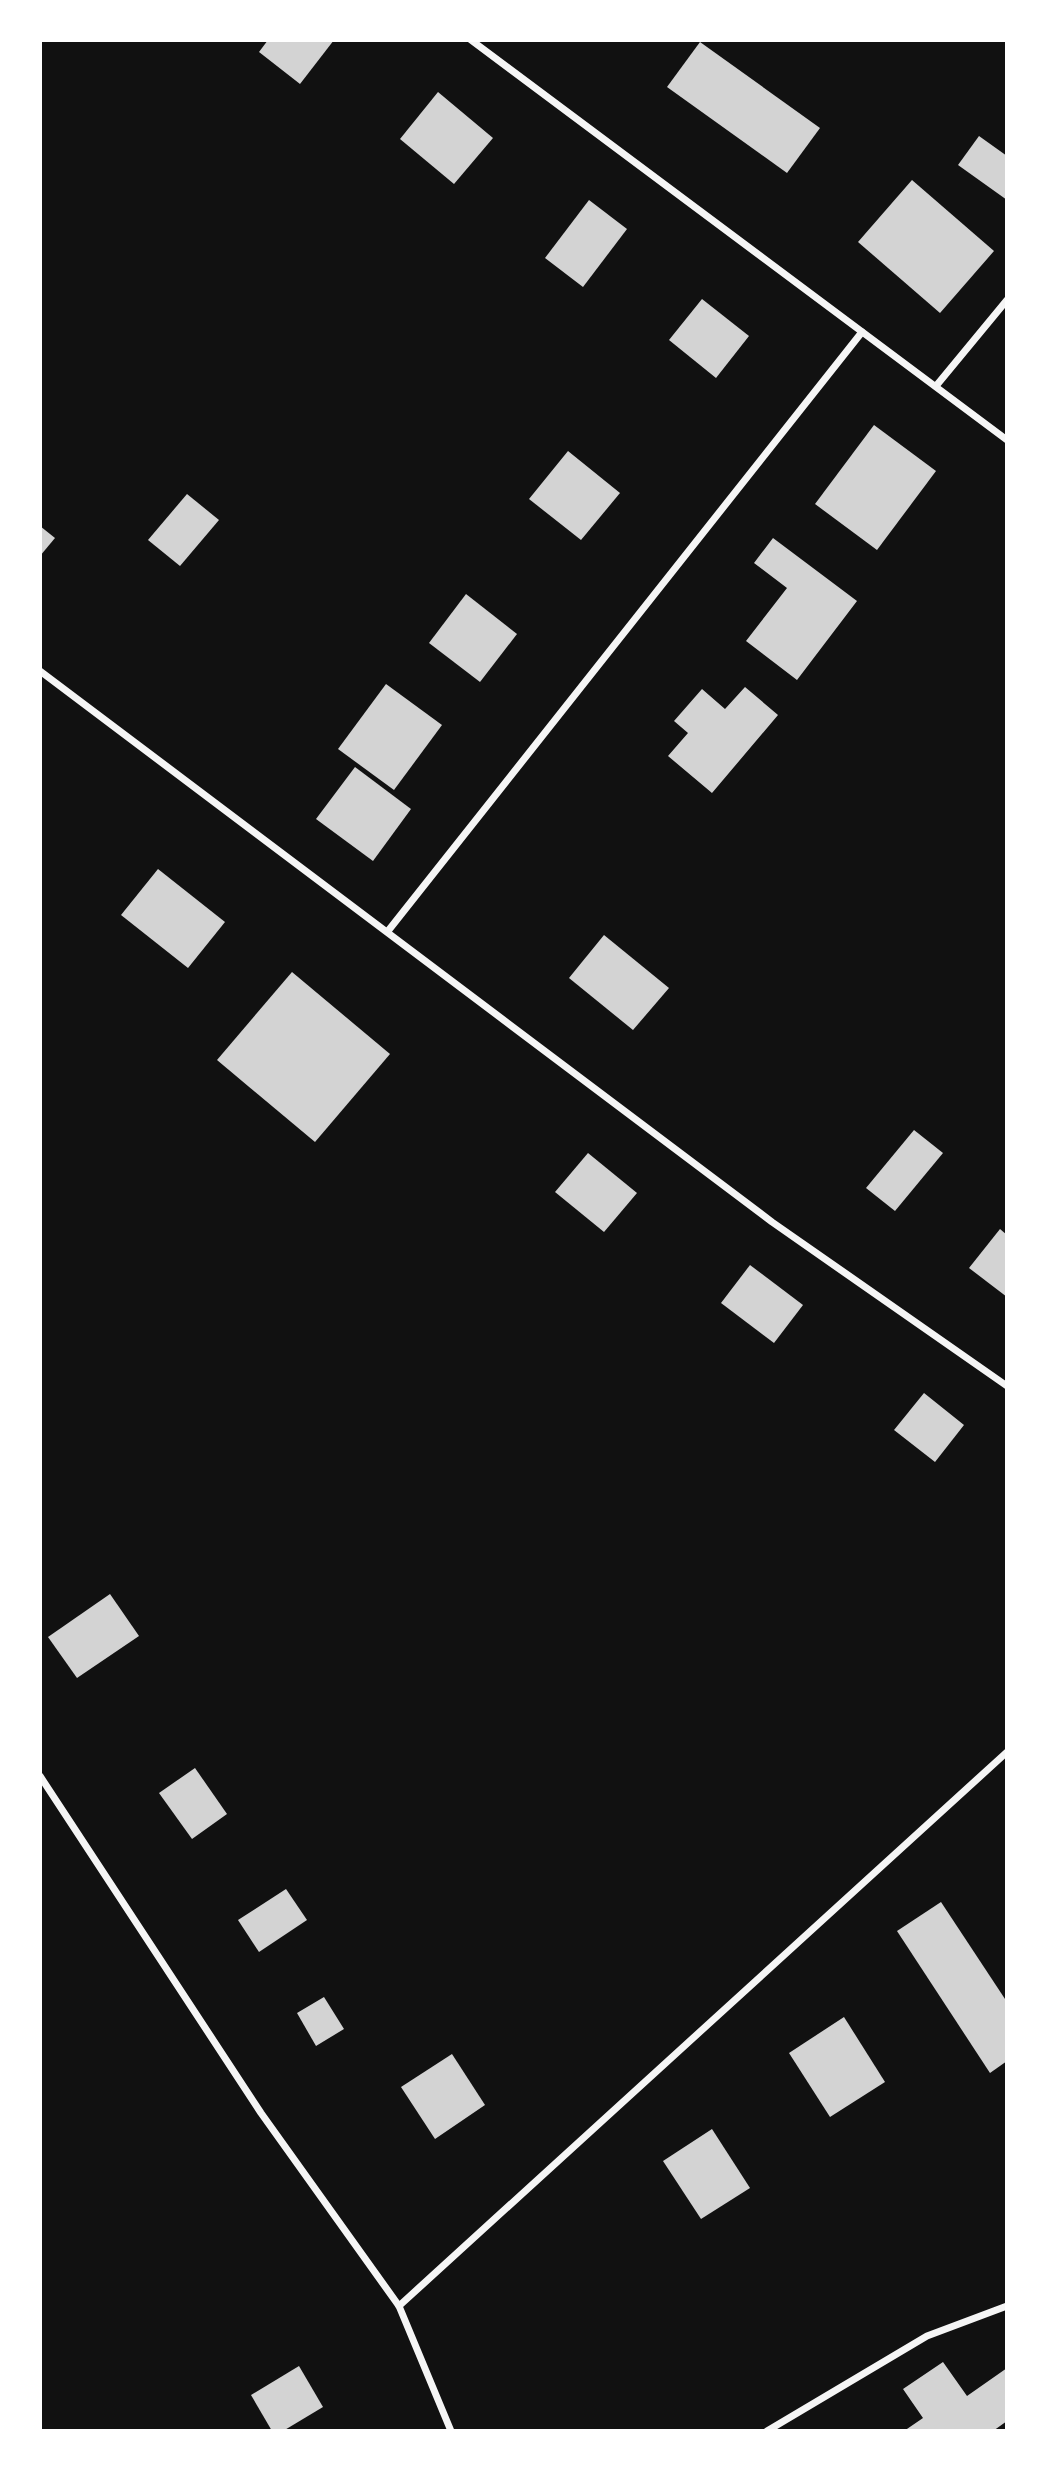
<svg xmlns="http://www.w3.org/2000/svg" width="1047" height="2471" font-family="Helvetica,sans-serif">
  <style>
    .building { fill: #d3d3d3 }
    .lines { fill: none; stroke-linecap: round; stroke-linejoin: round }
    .minor { stroke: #f5f5f5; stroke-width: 7 }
  </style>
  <rect width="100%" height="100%" fill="#111"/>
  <g class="building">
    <path d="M268 40H334L300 84 259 52Z"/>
    <path d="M700 42 820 128 787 173 667 87Z"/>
    <path d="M438 92 493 138 454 184 400 139Z"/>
    <path d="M979 136 1007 156V200L958 165Z"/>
    <path d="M912 180 994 251 940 313 858 242Z"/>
    <path d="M589 200 627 229 583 287 545 258Z"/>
    <path d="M702 299 749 336 716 378 669 340Z"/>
    <path d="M874 425 936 471 877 550 815 504Z"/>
    <path d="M568 451 620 493 581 540 529 499Z"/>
    <path d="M187 494 219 520 180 566 148 540Z"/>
    <path d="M40 526 55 538 40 556Z"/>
    <path d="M773 538 857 601 797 680 746 641 787 588 754 563Z"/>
    <path d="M466 594 517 634 480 682 429 643Z"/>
    <path d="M386 684 442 725 394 790 338 749Z"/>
    <path d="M745 687 778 715 712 793 668 756 688 733 674 721 702 689 725 709Z"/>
    <path d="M355 767 411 809 373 861 316 819Z"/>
    <path d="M158 869 225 922 188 968 121 915Z"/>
    <path d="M604 935 669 988 633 1030 569 978Z"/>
    <path d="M292 972 390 1054 315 1142 217 1060Z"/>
    <path d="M914 1130 943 1153 895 1211 866 1188Z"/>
    <path d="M588 1153 637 1193 604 1232 555 1192Z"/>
    <path d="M1000 1229 1007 1235V1297L969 1268Z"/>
    <path d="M750 1265 803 1305 774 1343 721 1303Z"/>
    <path d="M924 1393 964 1425 935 1462 894 1430Z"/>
    <path d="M110 1594 139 1636 77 1678 48 1637Z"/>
    <path d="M195 1768 227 1814 192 1839 159 1793Z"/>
    <path d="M286 1889 307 1920 259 1952 238 1920Z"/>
    <path d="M941 1902 1007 2002V2061L990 2073 897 1931Z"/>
    <path d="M324 1997 344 2029 316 2046 297 2013Z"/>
    <path d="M844 2017 885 2082 830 2117 789 2053Z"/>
    <path d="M452 2054 485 2105 435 2139 401 2087Z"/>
    <path d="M712 2129 750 2188 701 2219 663 2161Z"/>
    <path d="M943 2362 967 2396 1007 2368V2421L993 2431H904L923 2418 903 2389Z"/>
    <path d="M299 2366 323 2407 283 2431H272L251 2395Z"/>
  </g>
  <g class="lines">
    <g class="minor">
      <path d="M471 40 1007 440"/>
      <path d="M936 386 1007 300"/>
      <path d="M40 671 772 1222 1007 1386"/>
      <path d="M388 931 862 332"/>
      <path d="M40 1776 261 2113 399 2306 451 2431"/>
      <path d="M399 2306 1007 1752"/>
      <path d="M767 2431 927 2336 1007 2306"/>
    </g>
  </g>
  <rect width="1047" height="2471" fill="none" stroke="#ffffff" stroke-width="84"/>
</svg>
